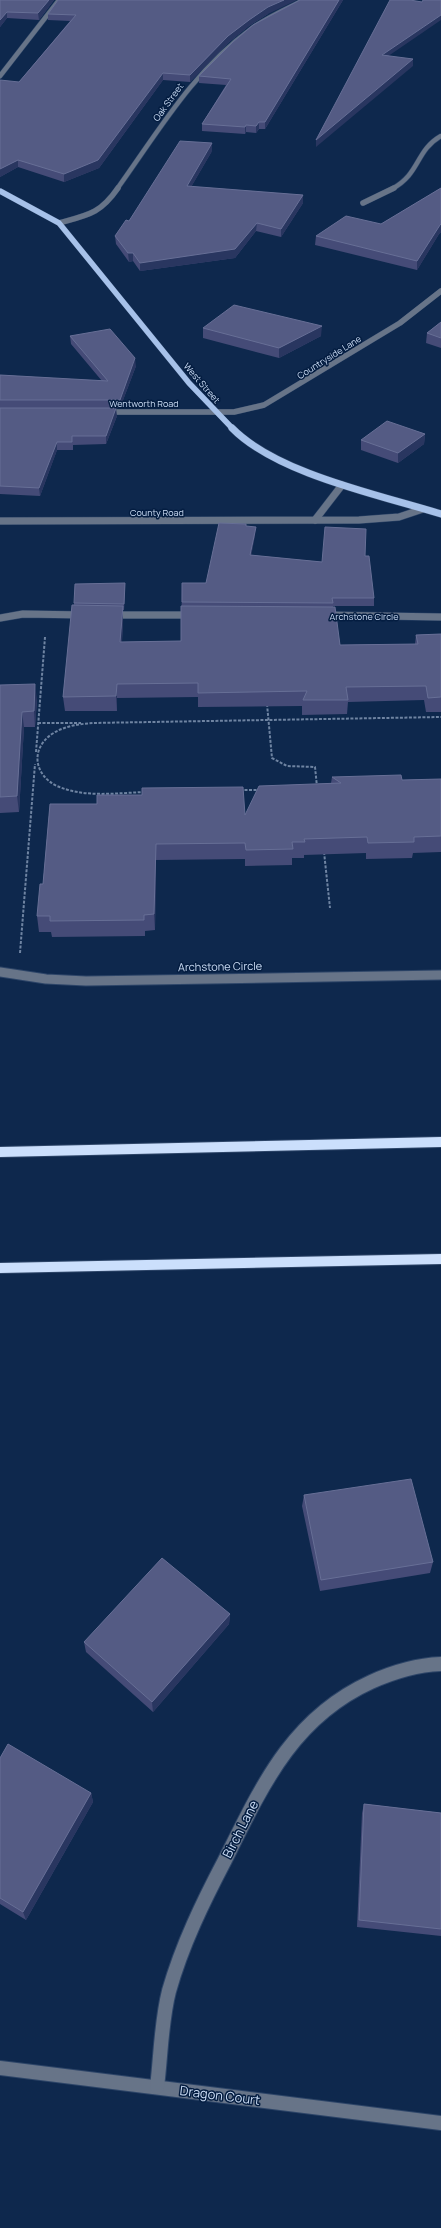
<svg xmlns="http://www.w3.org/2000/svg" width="441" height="2228" font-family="Manrope,sans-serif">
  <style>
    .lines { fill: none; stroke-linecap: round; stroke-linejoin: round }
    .minor-far4-casing { stroke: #2d4568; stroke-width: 5.5 }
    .minor-far3-casing { stroke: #2d4568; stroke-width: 6 }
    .minor-far2-casing { stroke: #2d4568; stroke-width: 8 }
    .minor-far1-casing { stroke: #2d4568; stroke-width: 11 }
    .minor-casing { stroke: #2d4568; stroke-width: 16 }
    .major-far1-casing { stroke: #2d4568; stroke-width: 6 }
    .major-casing { stroke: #2d4568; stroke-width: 8 }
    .highway-casing { stroke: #2d4568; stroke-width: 2 }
    .path { stroke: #6f84a2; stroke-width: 2; stroke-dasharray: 3 1.5; stroke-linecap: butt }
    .minor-far4 { stroke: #677488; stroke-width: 4.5 }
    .minor-far3 { stroke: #677488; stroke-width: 5.5 }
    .minor-far2 { stroke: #677488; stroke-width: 7 }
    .minor-far1 { stroke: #677488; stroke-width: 9 }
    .minor { stroke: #677488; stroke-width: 14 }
    .major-far1 { stroke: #a6c1e9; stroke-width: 5.5 }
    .major { stroke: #a6c1e9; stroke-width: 7 }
    .highway { fill: #cbdffc; fill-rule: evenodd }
    .wall { fill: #454b77 }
    .shaded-wall { fill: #293660 }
    .building { fill: #545b84; stroke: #676f96 }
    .labels { text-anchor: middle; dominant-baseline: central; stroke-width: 3; stroke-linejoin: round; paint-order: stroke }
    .far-street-label { font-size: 9px; fill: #cddef6; stroke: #041d41 }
    .street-label { font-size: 11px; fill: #cddef6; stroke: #041d41 }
    .near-street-label { font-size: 13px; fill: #cddef6; stroke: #041d41 }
  </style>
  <rect width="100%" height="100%" fill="#0e284d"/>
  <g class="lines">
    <g class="minor-far4-casing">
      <g id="minor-far4">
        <path d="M0 76 59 0"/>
        <path d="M117 189C158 132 193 71 251 29 267 17 286 9 304 0"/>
        <path d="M392 189C421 173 415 151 441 136"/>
      </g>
    </g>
    <g class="minor-far3-casing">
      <g id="minor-far3">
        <path d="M363 203 394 188"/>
        <path d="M59 223C88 215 100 214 118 188"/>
        <path d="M104 412H234L264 405 400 323 441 291"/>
      </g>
    </g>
    <g class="minor-far2-casing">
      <g id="minor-far2">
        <path d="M315 520 342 485"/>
        <path d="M0 521 359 520 399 517 423 509"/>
        <path d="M111 615H195"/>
        <path d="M323 615 441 617"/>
        <path d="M0 618 23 614 85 615"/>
      </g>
    </g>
    <g class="minor-far1-casing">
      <path id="minor-far1" d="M0 972 46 979 86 981 441 975"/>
    </g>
    <g class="minor-casing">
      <g id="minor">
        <path d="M0 2068 441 2123"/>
        <path d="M157 2087C161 2055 161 2022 169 1991 182 1945 203 1902 225 1860 262 1786 292 1718 371 1682 393 1672 417 1665 441 1664"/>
      </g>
    </g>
    <g class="major-far1-casing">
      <path id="major-far1" d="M0 191 59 223 189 383 233 429"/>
    </g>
    <g class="major-casing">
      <path id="major" d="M232 428C277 474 380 495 441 514"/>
    </g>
    <g class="highway-casing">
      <g id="highway">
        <path d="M441 1137V1147L0 1157V1147Z"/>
        <path d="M441 1254V1264L0 1273V1263Z"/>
      </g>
    </g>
    <g class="path">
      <path d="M267 704 272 758 287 766 315 767 317 787"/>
      <path d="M38 723H81"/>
      <path d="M36 752 45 637"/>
      <path d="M240 790H261"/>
      <path d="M145 792C117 793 84 798 57 786 34 775 30 749 52 734 64 726 79 724 93 723L441 717"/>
      <path d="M324 852 330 908"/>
      <path d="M20 953 35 764"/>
    </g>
    <use href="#minor-far4" class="minor-far4"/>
    <use href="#minor-far3" class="minor-far3"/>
    <use href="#minor-far2" class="minor-far2"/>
    <use href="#minor-far1" class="minor-far1"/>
    <use href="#minor" class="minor"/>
    <use href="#major-far1" class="major-far1"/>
    <use href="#major" class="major"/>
    <use href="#highway" class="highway"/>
  </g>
  <g class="wall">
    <path d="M0 0H54L39 20 7 18 0 27Z"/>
    <path d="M300 0H343L265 129H259L256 133 246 132 245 134 202 131V124L226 85 199 83V76Z"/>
    <path d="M48 14H268L249 26 228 43 190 82 163 80 99 168 64 182 18 167 0 177 19 82 70 21 48 20Z"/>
    <path d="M212 151 191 187 303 195V203L281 237 256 231 235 258 140 271 133 261 129 262 116 244 115 236 129 221Z"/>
    <path d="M441 188V232L439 234 417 270 315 245 316 236 381 224Z"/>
    <path d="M441 322V348L426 343 427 333Z"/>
    <path d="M203 328 321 336 279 358 203 338Z"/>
    <path d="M70 336 136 366 120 408H0V375L102 381 71 344Z"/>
    <path d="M0 408 117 416 106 444 73 445V450H57L40 496 0 494Z"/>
    <path d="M425 434 424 444 398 463 361 450V440Z"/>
    <path d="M246 526 255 535 251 555 322 562 365 556 374 598V606H333L340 645 415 644 416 635 441 634V712H426L424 700 348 702 347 714 302 715V706L198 707V697L117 698V711H65L63 697 74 603 125 583V590L124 610H123V620L122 642 181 641 182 583H206Z"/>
    <path d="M0 685 37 700 35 727H24L19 812 0 813Z"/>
    <path d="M332 777 402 780 441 779V852L413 853 412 858 366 859V853L304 855V858H292V865L245 866V859L156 860 155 930 145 931V936L52 937 51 932H39L37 916 43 884 50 804 245 815 331 783Z"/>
    <path d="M304 1495 433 1562 430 1573 320 1591 302 1506Z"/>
    <path d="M230 1614 229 1624 153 1712 86 1652 84 1642Z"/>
    <path d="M0 1758 91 1793 93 1802 26 1920 0 1904Z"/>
    <path d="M364 1804 441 1813V1936L357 1927 362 1813Z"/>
  </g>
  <g class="shaded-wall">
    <path d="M49 0H54L39 20 38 13Z"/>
    <path d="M284 0H297L268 14 249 26 228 43 190 82V75L228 36 249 20 268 7Z"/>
    <path d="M339 0H343L265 129V122Z"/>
    <path d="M7 12V18L0 27V20Z"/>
    <path d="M441 15V20L381 61 382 55Z"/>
    <path d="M413 59V66L316 147V140Z"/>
    <path d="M163 73V80L99 168 64 182V174Z"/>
    <path d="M259 122V129L256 133V126Z"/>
    <path d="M246 125V132L245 134V127Z"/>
    <path d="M212 143V151L187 194V186Z"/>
    <path d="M18 160V167L0 177V169Z"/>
    <path d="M303 195V203L281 237V229Z"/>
    <path d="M257 223 256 231 235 258 140 271V263Z"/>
    <path d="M441 224V232L439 234 417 270V261L440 225Z"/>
    <path d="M128 253H133V261L129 262Z"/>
    <path d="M322 326 321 336 279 358V348Z"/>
    <path d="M135 358 136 366 120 408V400Z"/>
    <path d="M116 408 117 416 106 444V436Z"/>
    <path d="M425 434 424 444 398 463V453Z"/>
    <path d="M57 442V450L40 496 39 488Z"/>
    <path d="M256 527 255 535 250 563V555Z"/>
    <path d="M123 606V620L121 656 120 642Z"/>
    <path d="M35 684 37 700 35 727 34 711Z"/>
    <path d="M117 684V711L116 696Z"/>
    <path d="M22 712 24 727 19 812 17 796Z"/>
    <path d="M156 844V860L155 930 154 914Z"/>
    <path d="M230 1614 229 1624 153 1712 152 1702Z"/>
    <path d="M91 1793 93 1802 26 1920 23 1912Z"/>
  </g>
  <g class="building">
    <path d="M0 0H49L38 13 7 12 0 20Z"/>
    <path d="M58 0H284L268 7 249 20 228 36 190 75 163 73 98 160 64 174 18 160 0 169V80L19 82 76 15 48 14Z"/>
    <path d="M300 0H339L265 122H259L256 126 246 125 245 127 202 124 231 79 199 76 233 42 253 25Z"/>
    <path d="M390 0H410L422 2 423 0H441V15L382 55 413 59 316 140Z"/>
    <path d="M180 141 212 143 187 186 303 195 281 229 257 223 235 249 140 263 133 253H128L115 236 126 220 129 221Z"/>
    <path d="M441 188V224L440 225 417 261 316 236 346 216 381 224Z"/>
    <path d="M234 305 322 326 279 348 203 328Z"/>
    <path d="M441 322V338L427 333Z"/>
    <path d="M110 329 135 358 120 400H0V375L108 381 70 336Z"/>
    <path d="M0 408H116L106 436H72V442H57L39 488 0 486Z"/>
    <path d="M387 421 425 434 398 453 361 440Z"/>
    <path d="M219 523 246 524V526L256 527 250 555 322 562 325 527 366 529 365 556H369L374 598H332L333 603 182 602V583H206Z"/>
    <path d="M125 583 124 604 74 603 75 584Z"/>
    <path d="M72 605 123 606 120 642 181 641V606L335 607 340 645 418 644 416 635 441 634V697L428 698 426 686 346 687 348 700H303L307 691 198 693V683L117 684 116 696 63 697Z"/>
    <path d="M35 684 34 711 22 712 17 796 0 797V685Z"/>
    <path d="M401 775 402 780 441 779V836L414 837V842L368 843 367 837 304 839 305 842H292L293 849 246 850 245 843 156 844 154 914 144 915V920L50 921V916H37L40 884H43L50 804H97V795H142V788L243 787 245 815 259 786 341 783 332 777Z"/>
    <path d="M411 1479 433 1562 321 1580 304 1495Z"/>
    <path d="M162 1558 230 1614 152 1702 84 1642Z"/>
    <path d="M8 1744 91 1793 23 1912 0 1898V1758Z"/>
    <path d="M364 1804 441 1813V1929L359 1920Z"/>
  </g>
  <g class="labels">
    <g class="far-street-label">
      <text transform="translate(168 102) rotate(-54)">Oak Street</text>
      <text transform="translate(329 357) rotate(-32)">Countryside Lane</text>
      <text transform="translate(202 383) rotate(49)">West Street</text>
      <text x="144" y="403">Wentworth Road</text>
      <text x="157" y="512">County Road</text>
      <text x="364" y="616">Archstone Circle</text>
    </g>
    <g class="street-label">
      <text transform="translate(220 966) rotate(-1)">Archstone Circle</text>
    </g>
    <g class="near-street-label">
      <text transform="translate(240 1829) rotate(-63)">Birch Lane</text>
      <text transform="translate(220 2095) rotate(7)">Dragon Court</text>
    </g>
  </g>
</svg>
